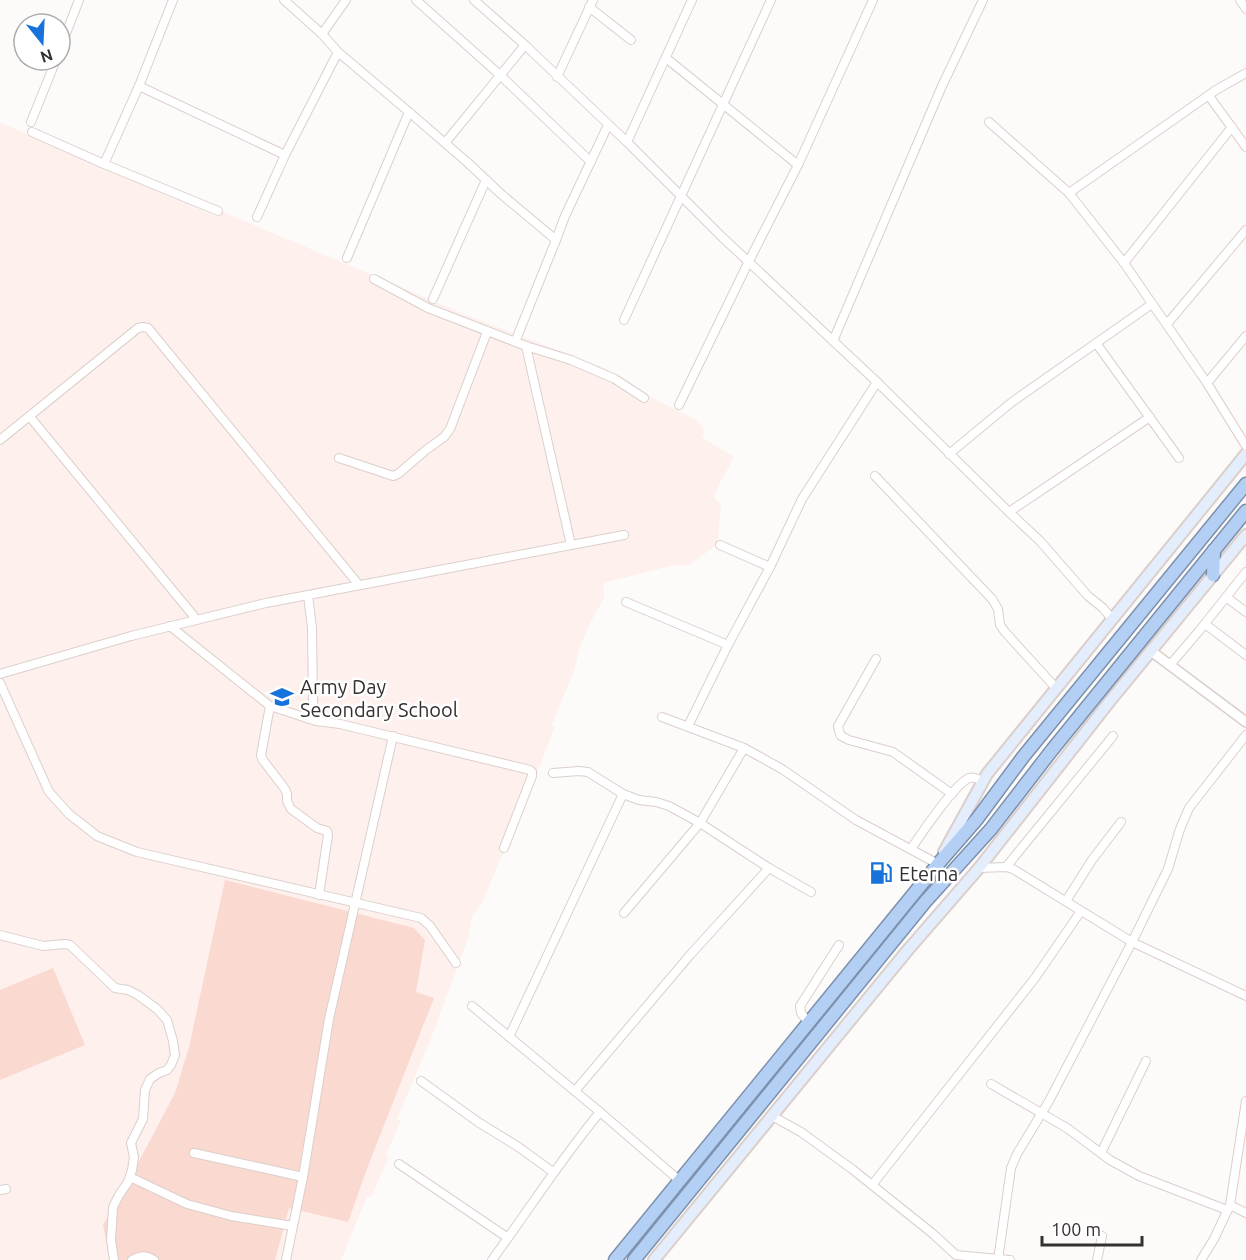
<svg xmlns="http://www.w3.org/2000/svg" width="1246" height="1260" font-family="Ubuntu,sans-serif">
  <style>
    .built { fill: #fef1ed }
    .green { fill: #f9d9d0 }
    .lines { fill: none; stroke-linecap: round; stroke-linejoin: round }
    .minor-casing { stroke: #dbcfcb; stroke-width: 10 }
    .tertiary-casing { stroke: #dbcfcb; stroke-width: 12 }
    .secondary-casing { stroke: #dbcfcb; stroke-width: 14 }
    .trunk-casing { stroke: #7c90ad; stroke-width: 15 }
    .minor { stroke: #fff; stroke-width: 8 }
    .tertiary { stroke: #fff; stroke-width: 9 }
    .secondary { stroke: #e3edfb; stroke-width: 10 }
    .trunk { stroke: #b4cff4; stroke-width: 12 }
    .labels { text-anchor: middle; dominant-baseline: central; stroke-width: 5; stroke-linejoin: round; paint-order: stroke }
    .poi-label { font-size: 20px; fill: #35302f; stroke: #fff; text-anchor: start }
  </style>
  <rect width="100%" height="100%" fill="#fdfbfa"/>
  <path class="built" d="M0 122 61 150 218 217 221 211 464 314 604 368 653 398 697 420 705 432 702 437 734 457 718 487 714 497 721 505 718 541 714 547 689 565 670 566 607 582 604 584 603 587 605 596 587 629 579 650 575 668 552 725 555 727 537 773 483 901 472 917 468 939 432 1036 397 1119 401 1121 386 1154 389 1156 371 1197H367L341 1260H0Z"/>
  <g class="green">
    <path d="M225 880 414 928 425 940 416 992 434 998 368 1166 348 1222 289 1208 275 1260H110L103 1225 138 1163 175 1093 189 1047Z"/>
    <path d="M53 968 85 1045 0 1080V990Z"/>
  </g>
  <g class="lines">
    <g class="minor-casing">
      <g id="minor">
        <path d="M284 0 322 34 338 52 409 112 467 162 501 194 556 240 565 216 608 125"/>
        <path d="M416 0 500 75 591 162"/>
        <path d="M474 0 525 45 627 142 721 236 877 382 1009 512 1040 541 1088 596 1103 608 1112 619"/>
        <path d="M1240 0 1246 9"/>
        <path d="M589 7 631 40"/>
        <path d="M322 34 346 0"/>
        <path d="M60 49 79 0"/>
        <path d="M666 58 798 165"/>
        <path d="M557 77 593 0"/>
        <path d="M139 86 285 155"/>
        <path d="M1209 96 1246 147"/>
        <path d="M31 122 56 60"/>
        <path d="M989 122 1069 193 1124 263 1207 383 1246 446"/>
        <path d="M32 132 104 164 218 211"/>
        <path d="M627 142 692 0"/>
        <path d="M445 143 525 45"/>
        <path d="M104 164 139 86 173 0"/>
        <path d="M1069 193 1216 90 1246 73"/>
        <path d="M257 217 285 155 338 52"/>
        <path d="M347 258 409 112"/>
        <path d="M1124 263 1232 127"/>
        <path d="M374 279 428 308 526 346 571 360 615 379 644 398"/>
        <path d="M433 299 486 180"/>
        <path d="M624 320 771 0"/>
        <path d="M1167 324 1246 230"/>
        <path d="M833 341 942 86 983 0"/>
        <path d="M515 342 556 240"/>
        <path d="M1096 343 1179 458"/>
        <path d="M526 346 571 545"/>
        <path d="M1207 383 1246 336"/>
        <path d="M679 405 749 261 798 165 873 0"/>
        <path d="M30 417 197 620"/>
        <path d="M0 440 138 328 143 327 148 328 359 585"/>
        <path d="M949 454 1012 402 1152 304"/>
        <path d="M339 458 393 476 398 474 426 450 444 437 450 429 487 332"/>
        <path d="M875 476 992 599 998 609 1000 625 1005 632 1056 688"/>
        <path d="M1009 512 1150 417"/>
        <path d="M720 545 770 567"/>
        <path d="M308 595 312 628 313 702 309 719"/>
        <path d="M1226 597 1246 612"/>
        <path d="M626 602 728 645"/>
        <path d="M1205 624 1246 655"/>
        <path d="M170 626 270 706 316 721 340 724 530 770 532 772V776L504 848"/>
        <path d="M876 659 838 726 839 731 841 736 849 740 893 752 952 794"/>
        <path d="M1170 665 1199 631 1246 572"/>
        <path d="M0 674 131 636 266 603 624 535"/>
        <path d="M0 683 49 792 69 814 97 836 137 852 421 918 430 926 456 963"/>
        <path d="M270 706 261 755 262 759 285 789 287 794V801L291 809 317 828 327 831 328 835 319 895"/>
        <path d="M662 717 744 748 782 769 856 820 938 864"/>
        <path d="M688 726 728 645 770 567 802 499 877 382"/>
        <path d="M553 773 579 771 588 772 623 794 639 800 656 802 669 806 700 823 769 868 811 892"/>
        <path d="M911 849C921 834 955 784 969 778 974 776 978 779 983 781"/>
        <path d="M1006 867 1113 736"/>
        <path d="M979 868 1006 867 1013 869 1132 942 1246 996"/>
        <path d="M1066 901 1092 860 1121 822"/>
        <path d="M624 913 700 823 744 748"/>
        <path d="M0 935 43 946 65 944 70 945 115 988 128 990 138 995 157 1009 167 1020 173 1041 175 1055 171 1065 167 1070 159 1073 150 1079 145 1090 143 1119 131 1143 134 1157 132 1170 128 1182 119 1195 113 1207 111 1240 114 1260"/>
        <path d="M472 1006 600 1112 680 1181"/>
        <path d="M808 1022 801 1013 800 1006 839 945"/>
        <path d="M509 1037 623 794"/>
        <path d="M421 1081 478 1122 517 1146 553 1172"/>
        <path d="M991 1084 1067 1128 1110 1160 1139 1176 1227 1210"/>
        <path d="M575 1091 690 955 769 868"/>
        <path d="M772 1116 801 1132 852 1169 932 1233 956 1255 1010 1260"/>
        <path d="M194 1153 303 1177"/>
        <path d="M1101 1153 1146 1061"/>
        <path d="M399 1164 508 1238"/>
        <path d="M130 1177 187 1204 231 1216 293 1226"/>
        <path d="M872 1185 1035 978 1081 911"/>
        <path d="M0 1190 6 1189"/>
        <path d="M1230 1205 1246 1213"/>
        <path d="M132 1260C142 1255 145 1255 154 1260"/>
        <path d="M286 1260 303 1177 329 1019 393 736"/>
        <path d="M492 1260C528 1211 561 1159 600 1112"/>
        <path d="M998 1260 1011 1168 1017 1154 1049 1101 1132 942 1168 869 1180 829 1189 808 1246 735"/>
        <path d="M1097 1260 1102 1236"/>
        <path d="M1201 1260 1214 1239 1230 1205 1246 1101"/>
      </g>
    </g>
    <g class="tertiary-casing">
      <path id="tertiary" d="M1151 651 1246 722"/>
    </g>
    <g class="secondary-casing">
      <g id="secondary">
        <path d="M944 852 987 774 1246 454"/>
        <path d="M654 1260 907 951 979 868 1110 701 1246 535"/>
      </g>
    </g>
    <g class="trunk-casing">
      <g id="trunk">
        <path d="M1213 575 1214 550"/>
        <path d="M615 1260 938 864 977 819 1023 757 1246 484"/>
        <path d="M634 1260 925 902 991 829 1052 750 1246 511"/>
      </g>
    </g>
    <use href="#minor" class="minor"/>
    <use href="#tertiary" class="tertiary"/>
    <use href="#secondary" class="secondary"/>
    <use href="#trunk" class="trunk"/>
  </g>
  <defs>
    <g id="university-bare" transform="scale(1.8)"><path d="M0-5L7-2L0 1L-7-2ZM-4 1L0 2.5L4 1V4Q0 6-4 4Z" fill="#1872dc" stroke="#fff" stroke-width="2.5" paint-order="stroke"/></g>
    <g id="fuel-bare" transform="scale(1.8)"><path d="M-5.5-6h7V0h2V4h1.3V-2.5L3-4.5l.8-.8L6-3V5H2.5V1h-1V6h-7ZM-4.2-4.7v3.2H.2V-4.7Z" fill="#1872dc" stroke="#fff" stroke-width="2.5" paint-order="stroke"/></g>
  </defs>
  <g fill-rule="evenodd">
    <use href="#university-bare" x="282" y="697"/>
    <use href="#fuel-bare" x="881" y="873"/>
  </g>
  <g class="labels">
    <g class="poi-label">
      <text x="300" y="686">Army Day<tspan x="300" dy="23">Secondary School</tspan></text>
      <text x="899" y="873">Eterna</text>
    </g>
  </g>
  <g transform="translate(42 42) rotate(162)"><circle r="28" fill="#ffffff" stroke="#aeacac" stroke-width="1.5"/>
  <path d="M0-4.5L10 22L0 15L-10 22Z" fill="#1872dc"/>
  <text y="-9" font-size="16" font-weight="bold" text-anchor="middle" fill="#35302f">N</text>
  </g>
  <path d="M1042 1236v9h100v-9" fill="none" stroke="#35302f" stroke-width="3"/>
  <text x="1051" y="1236" font-size="18" fill="#35302f" stroke="#ffffff" stroke-width="4.5" paint-order="stroke">100 m</text>
</svg>
